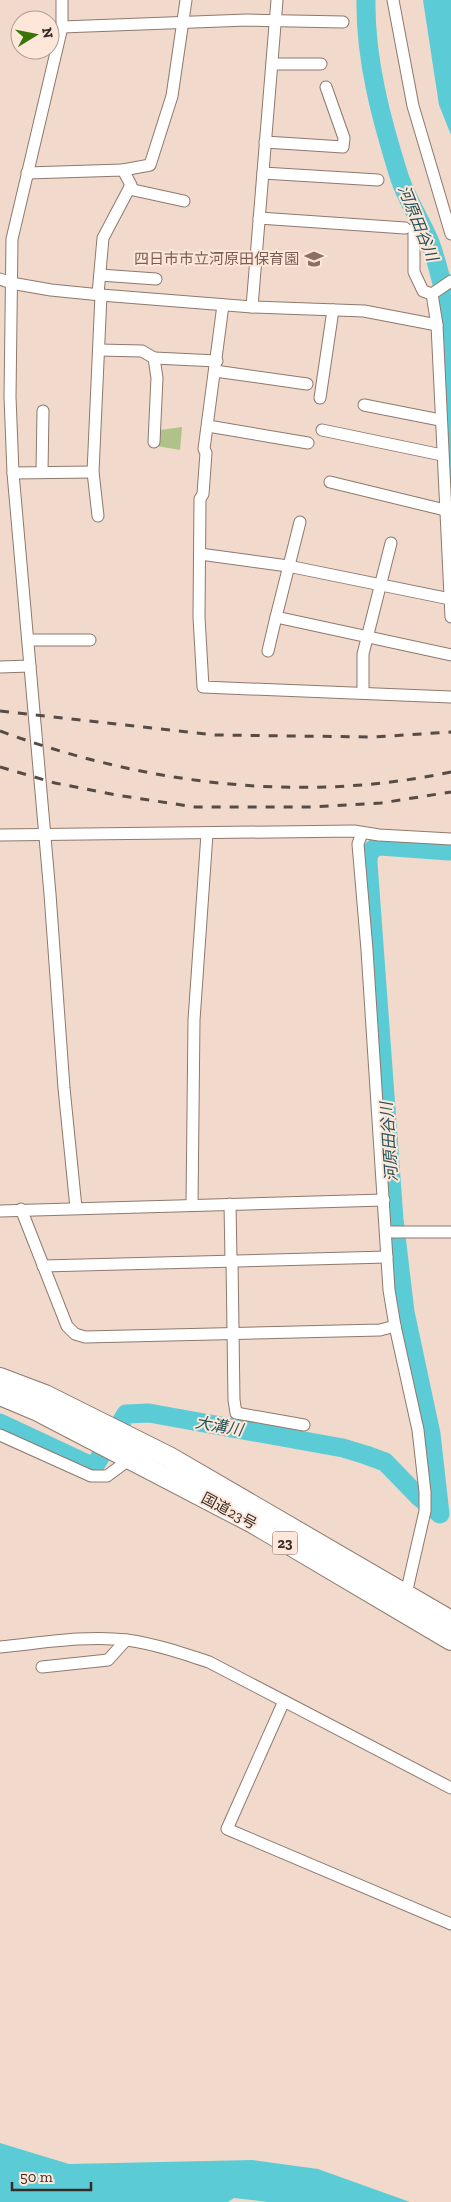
<svg xmlns="http://www.w3.org/2000/svg" width="451" height="2202" font-family="'Zilla Slab','Noto Sans JP',serif">
  <style>
    .green { fill: #afc28a }
    .water { fill: #5bccd6 }
    .lines { fill: none; stroke-linecap: round; stroke-linejoin: round }
    .river { stroke: #5bccd6; stroke-width: 19 }
    .street-casing { stroke: #8e796d; stroke-width: 13 }
    .highway-casing { stroke: #8e796d; stroke-width: 22 }
    .street { stroke: #fff; stroke-width: 11 }
    .highway { stroke: #fff; stroke-width: 20 }
    .rail { stroke: #574b45; stroke-width: 3; stroke-dasharray: 9 9; stroke-linecap: butt }
    .labels { text-anchor: middle; dominant-baseline: central; stroke-width: 4; stroke-linejoin: round; paint-order: stroke }
    .shield { fill: #fee6d9; stroke: #72645d; stroke-width: 1 }
    .shield-label { font-size: 14px; font-weight: bold; fill: #362d28 }
    .education-label { font-size: 15px; fill: #785e54; stroke: #fee6d9; text-anchor: end }
    .street-label { font-size: 15px; fill: #362d28; stroke: #fee6d9 }
    .water-label { font-size: 16px; font-style: italic; fill: #24555a; stroke: #fee6d9 }
  </style>
  <rect width="100%" height="100%" fill="#f1d9cc"/>
  <path class="green" d="M182 427 180 450 157 446V434L160 430Z"/>
  <g class="water">
    <path d="M423 0H451V135L439 105Z"/>
    <path d="M0 2143 69 2164 253 2160 318 2169 410 2202H268L234 2198 228 2202H0Z"/>
  </g>
  <g class="lines">
    <g class="river">
      <path d="M366 0C365 60 382 122 400 179 407 199 419 218 428 238 436 256 440 276 445 296L451 479"/>
      <path d="M0 1423 94 1467 126 1414 149 1413 343 1448 366 1455 385 1462 418 1496 439 1513"/>
      <path d="M440 1514 431 1434 405 1312 394 1219 368 863C368 853 370 849 380 846L449 851 451 848"/>
    </g>
    <g class="street-casing">
      <g id="street">
        <path d="M62 0V27L12 239 10 397 13 473 50 894 64 1088 76 1208"/>
        <path d="M393 0 413 106 451 234"/>
        <path d="M62 27 247 20 343 22"/>
        <path d="M272 64H321"/>
        <path d="M265 142 343 147 344 138 326 87"/>
        <path d="M123 170 150 165 172 96 186 0"/>
        <path d="M27 173 123 170 131 185 103 238 98 294"/>
        <path d="M263 173 378 180"/>
        <path d="M129 189 184 201"/>
        <path d="M259 218 405 228"/>
        <path d="M414 229V272L423 291 432 294"/>
        <path d="M100 275 156 279"/>
        <path d="M0 279 11 283 51 290 101 295 252 307 364 311 437 325"/>
        <path d="M451 281 432 294 437 325 451 617"/>
        <path d="M223 305 204 449 206 453 203 494 200 499 199 617 203 687 451 697"/>
        <path d="M252 307 277 0"/>
        <path d="M99 350 142 351 154 358 157 378 154 442"/>
        <path d="M154 358 217 361"/>
        <path d="M215 371 307 384"/>
        <path d="M320 398 333 310"/>
        <path d="M364 405 440 420"/>
        <path d="M208 426 308 443"/>
        <path d="M322 430 442 455"/>
        <path d="M42 472 43 411"/>
        <path d="M13 473 93 472"/>
        <path d="M330 482 445 510"/>
        <path d="M98 516 93 472 101 295"/>
        <path d="M200 554 288 566 450 599"/>
        <path d="M276 617 300 522"/>
        <path d="M28 640H90"/>
        <path d="M268 651 276 617 451 655"/>
        <path d="M0 667 30 666"/>
        <path d="M363 692V654L391 543"/>
        <path d="M362 833 358 844 367 950 389 1290 395 1326 418 1430 425 1492V1511L406 1594"/>
        <path d="M0 835 354 831 379 835 451 839"/>
        <path d="M230 1204 231 1261"/>
        <path d="M192 1205 194 1020 207 834"/>
        <path d="M21 1209 67 1326 75 1334 85 1337 380 1330 395 1326"/>
        <path d="M0 1211 384 1200"/>
        <path d="M386 1232H451"/>
        <path d="M232 1260 234 1400 236 1413 304 1425"/>
        <path d="M43 1266 387 1257"/>
        <path d="M0 1435 91 1476H107L130 1459"/>
        <path d="M0 1647C41 1643 86 1635 127 1640 155 1644 182 1653 209 1662L451 1788"/>
        <path d="M42 1667 108 1660 126 1640"/>
        <path d="M284 1701 227 1829 451 1924"/>
      </g>
    </g>
    <g class="highway-casing">
      <g id="highway">
        <path d="M0 1378 45 1395 169 1457 451 1621"/>
        <path d="M0 1395 36 1410 253 1523 451 1640"/>
      </g>
    </g>
    <use href="#street" class="street"/>
    <use href="#highway" class="highway"/>
    <g class="rail">
      <path d="M0 711 215 735 374 737 451 732"/>
      <path d="M0 731C144 784 300 804 451 772"/>
      <path d="M0 767 55 783 116 795 195 807H313L381 803 451 792"/>
    </g>
  </g>
  <defs>
    <g id="school-bare" transform="scale(1.5)"><path d="M0-5L7-2L0 1L-7-2ZM-4 1L0 2.5L4 1V4Q0 6-4 4Z" fill="#8d6e63" stroke="#fee6d9" stroke-width="2.5" paint-order="stroke"/></g>
  </defs>
  <g fill-rule="evenodd">
    <use href="#school-bare" x="314" y="259"/>
  </g>
  <g class="labels">
    <rect class="shield" x="272.5" y="1531.5" width="25" height="23" rx="4"/>
    <g class="shield-label">
      <text x="285" y="1543">23</text>
    </g>
    <g class="education-label">
      <text x="299" y="259">四日市市立河原田保育園</text>
    </g>
    <g class="street-label">
      <text transform="translate(229 1511) rotate(28)">国道23号</text>
    </g>
    <g class="water-label">
      <text transform="translate(418 223) rotate(68)">河原田谷川</text>
      <text transform="translate(389 1142) rotate(-94)">河原田谷川</text>
      <text transform="translate(219 1426) rotate(10)">大溝川</text>
    </g>
  </g>
  <g transform="translate(35 35) rotate(80)"><circle r="24" fill="#fee6d9" stroke="#ae9c92"/>
  <path d="M0-4L9 19L0 12L-9 19Z" fill="#397407"/>
  <text y="-8" font-size="14" font-weight="bold" text-anchor="middle" fill="#362d28">N</text>
  </g>
  <path d="M12 2182v8h79v-8" fill="none" stroke="#362d28" stroke-width="2.5"/>
  <text x="20" y="2182" font-size="15" fill="#362d28" stroke="#fee6d9" stroke-width="4" paint-order="stroke">50 m</text>
</svg>
